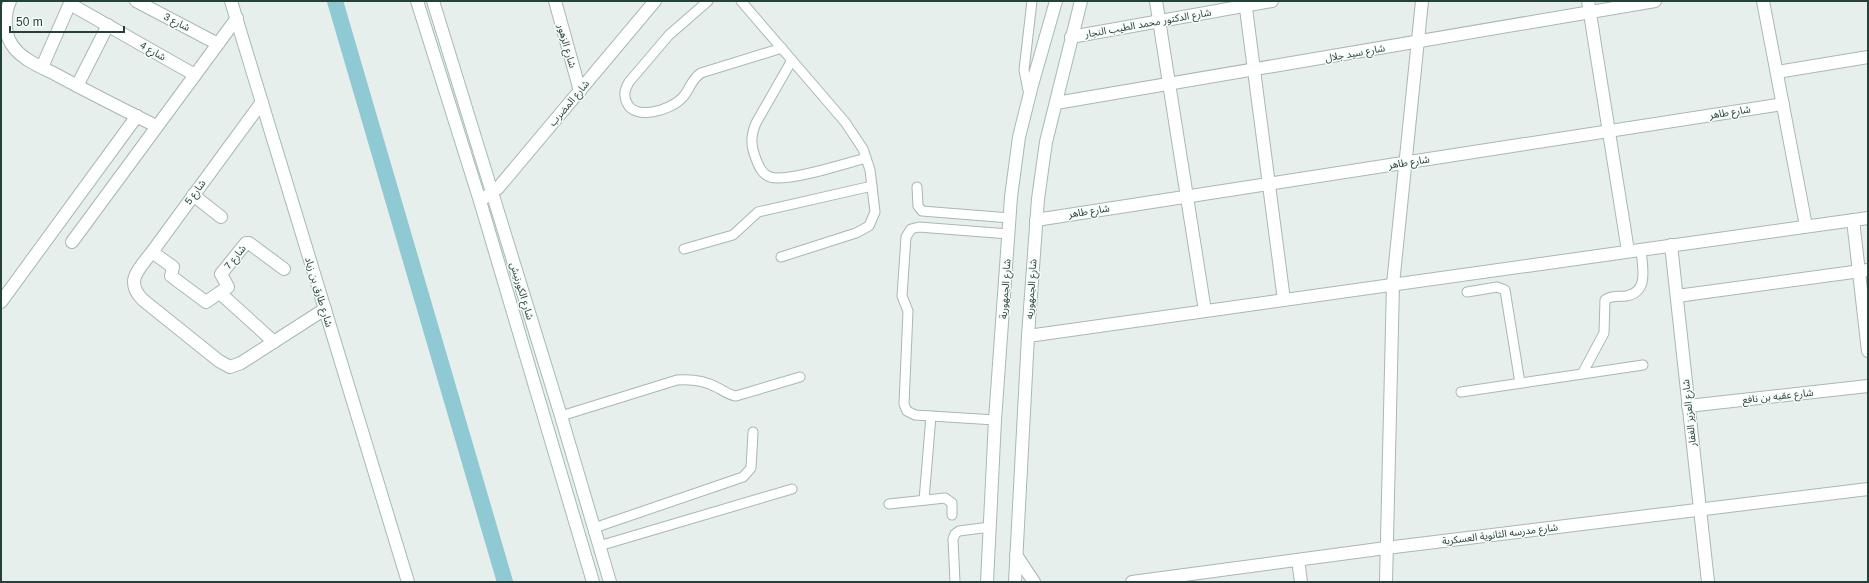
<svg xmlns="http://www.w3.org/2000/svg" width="1869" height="583" font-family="Helvetica,'Noto Sans Arabic',sans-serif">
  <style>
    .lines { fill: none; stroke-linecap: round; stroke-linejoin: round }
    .canal { stroke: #8ec9d4; stroke-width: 16 }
    .service-casing { stroke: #a8b8b2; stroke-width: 11 }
    .minor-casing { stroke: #a8b8b2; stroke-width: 14 }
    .tertiary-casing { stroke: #a8b8b2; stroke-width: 14 }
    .secondary-casing { stroke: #a4bbb3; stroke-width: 14 }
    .service { stroke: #fff; stroke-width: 9 }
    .minor { stroke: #fff; stroke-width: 12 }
    .tertiary { stroke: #fff; stroke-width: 12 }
    .secondary { stroke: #fff; stroke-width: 12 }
    .labels { text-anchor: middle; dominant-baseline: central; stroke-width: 3; stroke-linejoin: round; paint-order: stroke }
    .street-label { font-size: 10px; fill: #24423a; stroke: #f7fbf9 }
  </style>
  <rect width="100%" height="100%" fill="#e6efeb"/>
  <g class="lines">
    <path class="canal" d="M335 1 505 582"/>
    <g class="service-casing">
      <g id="service">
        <path d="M708 1 669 35 629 82C625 89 623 95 627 103 635 121 670 110 681 99 690 91 690 80 701 73L782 48"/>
        <path d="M741 1 845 122 863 149 870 170 875 212 869 226 856 233 781 257"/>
        <path d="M792 60 756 123C750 137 751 146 756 159 759 167 762 174 770 177 786 183 847 163 866 158"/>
        <path d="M1029 95 1024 70 1032 1"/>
        <path d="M917 187 918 206 922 211 1010 218"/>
        <path d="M684 249 733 235 758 212 872 186"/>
        <path d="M1467 292 1497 287 1505 290 1520 383"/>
        <path d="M1582 374 1604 333 1605 300C1611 295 1619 297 1626 296 1650 292 1642 266 1641 249"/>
        <path d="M1461 392 1643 365"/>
        <path d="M561 416 677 380C691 379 704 380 716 387 723 390 728 395 736 396L800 377"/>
        <path d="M995 420 915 415 907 411 904 404 908 311 902 296 906 237 911 229 919 227 1009 234"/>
        <path d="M924 500 931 416"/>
        <path d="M889 504 945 498 952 503V515"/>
        <path d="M594 528 743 477 751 468 753 432"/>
        <path d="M599 546 792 489"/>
        <path d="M955 582 953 539 955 534 959 531 990 527"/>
      </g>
    </g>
    <g class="minor-casing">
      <g id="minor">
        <path d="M10 1C4 14 4 33 12 45 21 59 41 67 55 74 88 92 122 109 156 126"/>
        <path d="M136 1 218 44"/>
        <path d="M555 1 580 91"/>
        <path d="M1156 1 1205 311"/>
        <path d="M1245 1 1284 300"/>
        <path d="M1588 1 1628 251"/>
        <path d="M1763 1 1806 226"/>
        <path d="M70 4 195 75"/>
        <path d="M1071 37 1272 1"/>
        <path d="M42 67 71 1"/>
        <path d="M1777 72 1868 57"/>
        <path d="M77 86 108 25"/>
        <path d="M262 102 152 252C139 269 124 281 143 300L219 361 230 367 241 363 325 309"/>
        <path d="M1056 103 1655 1"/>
        <path d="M193 195 221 217"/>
        <path d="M1036 220 1783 104"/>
        <path d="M1853 220 1868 351"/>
        <path d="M72 242 237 18"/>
        <path d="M1671 245 1708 582"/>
        <path d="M152 252 173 267 171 276 206 302 228 287 221 274 246 243H249L284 269"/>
        <path d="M220 293 274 342"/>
        <path d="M1677 296 1868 270"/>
        <path d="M1 302 137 116"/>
        <path d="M1028 336 1868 218"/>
        <path d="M1688 406 1868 386"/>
        <path d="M1016 555 1034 582"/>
        <path d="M1298 560 1301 582"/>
        <path d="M1132 582 1386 548 1868 489"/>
        <path d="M1386 582 1393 284 1422 1"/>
      </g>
    </g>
    <g class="tertiary-casing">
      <path id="tertiary" d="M480 201 498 188 655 1"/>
    </g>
    <g class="secondary-casing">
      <g id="secondary">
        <path d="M231 1 408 582"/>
        <path d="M417 1 480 201 593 582"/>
        <path d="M433 1 561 416 610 582"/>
        <path d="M987 582 995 420 1011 197 1019 137 1032 85 1056 1"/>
        <path d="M1015 582 1028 336 1038 199 1046 142 1081 1"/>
      </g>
    </g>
    <use href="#service" class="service"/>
    <use href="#minor" class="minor"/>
    <use href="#tertiary" class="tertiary"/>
    <use href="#secondary" class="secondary"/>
  </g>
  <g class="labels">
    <g class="street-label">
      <text transform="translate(177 22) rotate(27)">شارع 3</text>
      <text transform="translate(1148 23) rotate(-10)">شارع الدكتور محمد الطيب النجار</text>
      <text transform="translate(567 46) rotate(74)">شارع الزهور</text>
      <text transform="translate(153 51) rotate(30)">شارع 4</text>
      <text transform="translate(1355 53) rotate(-10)">شارع سيد جلال</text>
      <text transform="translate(569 103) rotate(-50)">شارع المضرب</text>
      <text transform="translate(1730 112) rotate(-9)">شارع طاهر</text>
      <text transform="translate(1409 162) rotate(-9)">شارع طاهر</text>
      <text transform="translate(195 192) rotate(-54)">شارع 5</text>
      <text transform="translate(1089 211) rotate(-9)">شارع طاهر</text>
      <text transform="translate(235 257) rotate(-51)">شارع 7</text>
      <text transform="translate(1005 289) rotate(-86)">شارع الجمهورية</text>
      <text transform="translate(1031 289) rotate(-86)">شارع الجمهوريه</text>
      <text transform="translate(522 291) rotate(73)">شارع الكورنيش</text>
      <text transform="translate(319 292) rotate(73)">شارع طارق بن زياد</text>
      <text transform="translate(1778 396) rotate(-6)">شارع عقبه بن نافع</text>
      <text transform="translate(1689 413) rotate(-96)">شارع العزيز الغفار</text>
      <text transform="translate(1500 534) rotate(-7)">شارع مدرسه الثانوية العسكرية</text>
    </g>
  </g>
  <rect width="1869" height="583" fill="none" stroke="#24423a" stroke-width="4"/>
  <path d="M10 26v6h114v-6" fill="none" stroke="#24423a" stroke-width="2"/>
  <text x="16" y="26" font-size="12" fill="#24423a" stroke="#f7fbf9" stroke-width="3" paint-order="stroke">50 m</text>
</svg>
